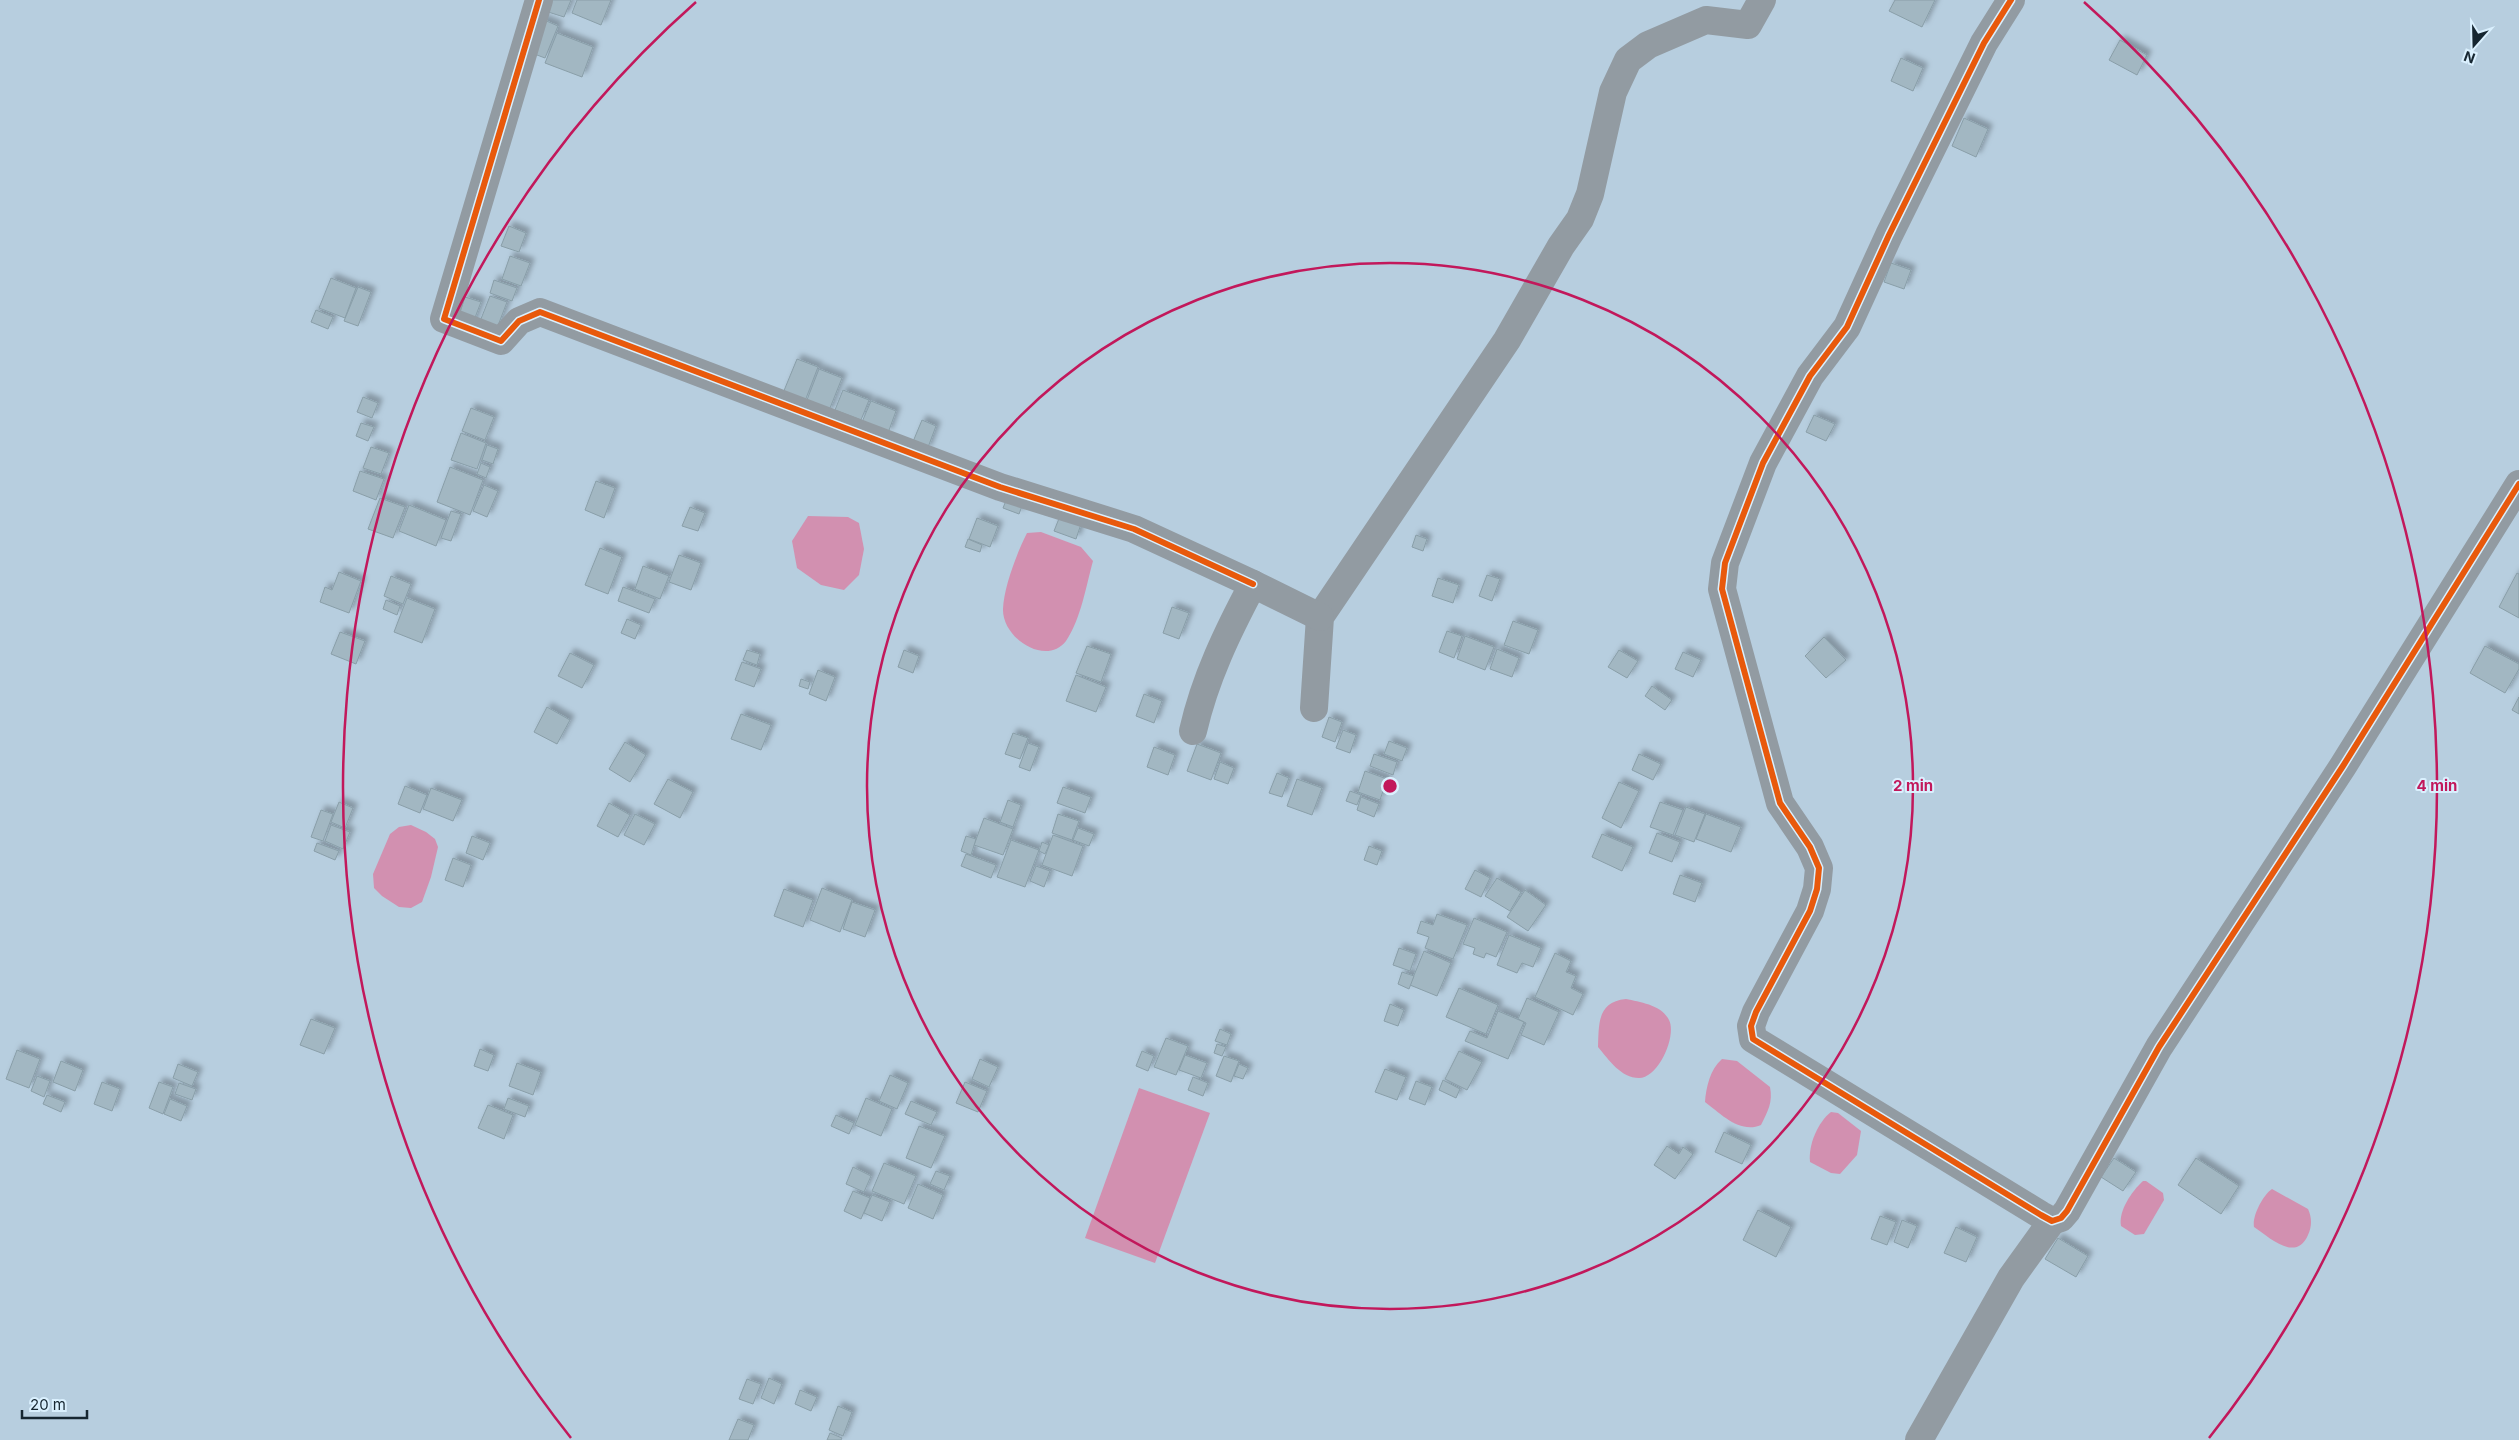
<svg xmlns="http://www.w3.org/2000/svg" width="2519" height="1440" font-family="Inter,sans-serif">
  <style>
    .water { fill: #d290b0 }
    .building { fill: #a2b7c2; stroke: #899ea8; filter: url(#shadow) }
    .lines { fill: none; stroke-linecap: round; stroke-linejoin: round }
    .minor { stroke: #929ba2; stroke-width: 28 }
    .cycleway-casing { stroke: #daf0fe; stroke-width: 9 }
    .cycleway { stroke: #e8590c; stroke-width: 6 }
    .ring { fill: none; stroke: #c2185b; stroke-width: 2.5 }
    .centre { fill: #c2185b; stroke: #daf0fe; stroke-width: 2.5 }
    .ring-label { font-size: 15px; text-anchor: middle; font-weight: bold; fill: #c2185b; stroke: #daf0fe; stroke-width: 4; stroke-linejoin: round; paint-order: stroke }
  </style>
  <defs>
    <filter id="shadow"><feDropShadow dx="4.5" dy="-4.5" stdDeviation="2.5" flood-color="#0004"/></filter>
  </defs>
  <rect width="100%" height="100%" fill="#b7cedf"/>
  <g class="water">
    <path d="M808 516 848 517 859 523 864 549 859 575 844 590 821 585 797 568 792 541Z"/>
    <path d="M1041 532 1081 547 1093 561C1086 586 1081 619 1066 641 1046 667 1002 638 1003 609 1004 586 1017 553 1027 533Z"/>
    <path d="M411 825 426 832 435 839 438 847 431 877 422 902 411 908 399 907 382 896 374 888 373 874 390 834 399 827Z"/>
    <path d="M1626 999C1640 1002 1662 1005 1669 1020 1677 1035 1659 1078 1639 1078 1621 1078 1609 1060 1598 1047 1599 1024 1597 1002 1626 999Z"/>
    <path d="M1722 1059 1737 1061 1770 1087C1773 1102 1768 1111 1761 1125 1740 1134 1721 1114 1705 1102 1706 1088 1710 1069 1722 1059Z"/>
    <path d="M1139 1088 1210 1113 1155 1263 1085 1238Z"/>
    <path d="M1831 1112 1838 1113 1861 1131 1857 1155 1840 1174 1831 1173 1810 1162C1808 1145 1818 1122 1831 1112Z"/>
    <path d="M2143 1181H2146L2163 1193 2164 1200 2144 1234 2135 1235 2121 1226C2118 1211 2132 1191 2143 1181Z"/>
    <path d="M2272 1189 2308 1209C2312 1218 2312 1226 2308 1235 2296 1263 2269 1237 2254 1227 2252 1216 2263 1195 2272 1189Z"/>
  </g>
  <g class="building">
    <path d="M550 0H571L564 17 545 11Z"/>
    <path d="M577 0H611L601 25 572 13Z"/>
    <path d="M1895 0H1935L1922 27 1889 11Z"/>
    <path d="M542 19 558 26 545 58 529 52Z"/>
    <path d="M557 33 593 47 582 77 545 63Z"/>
    <path d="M2120 40 2147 55 2137 75 2109 60Z"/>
    <path d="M1901 58 1923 68 1913 91 1891 81Z"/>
    <path d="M1964 118 1988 129 1976 157 1952 146Z"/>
    <path d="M509 226 526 233 519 252 501 246Z"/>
    <path d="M510 256 530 263 521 286 502 279Z"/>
    <path d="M1891 263 1911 270 1904 289 1884 282Z"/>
    <path d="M331 278 356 288 345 318 319 308Z"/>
    <path d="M494 280 517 288 512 301 490 293Z"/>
    <path d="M358 287 371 292 358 326 344 321Z"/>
    <path d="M490 296 507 302 494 336 477 329Z"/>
    <path d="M465 297 481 302 471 328 456 323Z"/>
    <path d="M316 310 333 317 328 329 311 322Z"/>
    <path d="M797 359 818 367 805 401 783 393Z"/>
    <path d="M819 369 842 378 828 413 805 405Z"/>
    <path d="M843 390 869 400 861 420 835 410Z"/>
    <path d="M363 397 378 403 372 418 357 412Z"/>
    <path d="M871 401 896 411 888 433 862 422Z"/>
    <path d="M471 408 494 417 485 440 462 431Z"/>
    <path d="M1814 415 1835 424 1826 441 1806 432Z"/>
    <path d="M922 420 936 426 927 450 912 444Z"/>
    <path d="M361 423 374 427 368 441 356 436Z"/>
    <path d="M461 433 486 443 477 469 451 460Z"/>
    <path d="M487 445 498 449 493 464 482 460Z"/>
    <path d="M371 447 389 453 381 474 363 468Z"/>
    <path d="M481 463 490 467 486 478 477 474Z"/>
    <path d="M450 467 483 480 470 515 437 502Z"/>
    <path d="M360 471 384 479 376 500 353 491Z"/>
    <path d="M596 481 615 488 604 518 585 510Z"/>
    <path d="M484 485 498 491 487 517 473 511Z"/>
    <path d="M1009 493 1025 498 1019 514 1003 508Z"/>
    <path d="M380 498 405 507 393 538 368 529Z"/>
    <path d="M409 505 446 520 436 546 399 531Z"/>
    <path d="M690 507 705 513 698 531 682 526Z"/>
    <path d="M451 511 461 514 451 541 441 538Z"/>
    <path d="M1060 516 1081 524 1076 539 1054 531Z"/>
    <path d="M977 518 998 526 990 547 969 539Z"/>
    <path d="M1416 535 1427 539 1423 551 1412 547Z"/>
    <path d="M968 539 982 545 980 552 965 547Z"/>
    <path d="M600 548 622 557 608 594 585 585Z"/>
    <path d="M679 555 701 563 691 590 669 582Z"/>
    <path d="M643 566 669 576 660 599 635 589Z"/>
    <path d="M339 572 361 581 349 613 320 602 325 587 332 590Z"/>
    <path d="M2517 573 2519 574V618L2499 607Z"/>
    <path d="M1487 575 1500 579 1492 601 1479 596Z"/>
    <path d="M391 576 411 584 403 604 384 596Z"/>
    <path d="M1438 578 1459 585 1453 603 1432 596Z"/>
    <path d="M623 587 655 599 649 613 618 601Z"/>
    <path d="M407 598 435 609 422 643 394 632Z"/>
    <path d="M386 600 400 606 397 615 383 609Z"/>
    <path d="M1172 607 1189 613 1179 639 1163 633Z"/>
    <path d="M627 619 641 625 635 639 621 633Z"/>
    <path d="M1513 621 1538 630 1529 654 1504 645Z"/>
    <path d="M1447 631 1462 636 1454 658 1439 652Z"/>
    <path d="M340 632 365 641 356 664 331 654Z"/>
    <path d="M1465 636 1494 647 1485 670 1457 659Z"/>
    <path d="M1824 637 1846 660 1826 678 1805 656Z"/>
    <path d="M1087 646 1111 654 1101 682 1076 673Z"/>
    <path d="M2485 646 2519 664V669L2505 693 2470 673Z"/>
    <path d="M1497 649 1519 658 1512 677 1490 669Z"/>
    <path d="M747 650 760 654 757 665 743 660Z"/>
    <path d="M904 650 919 656 913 673 898 667Z"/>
    <path d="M1619 650 1638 661 1627 678 1608 667Z"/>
    <path d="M1683 652 1701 660 1693 677 1675 669Z"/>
    <path d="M570 653 594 665 582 688 558 676Z"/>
    <path d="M742 662 761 669 754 687 735 680Z"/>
    <path d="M818 670 835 677 826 701 809 694Z"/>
    <path d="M1076 675 1106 687 1096 712 1066 701Z"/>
    <path d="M801 679 810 682 808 689 799 686Z"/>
    <path d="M1652 686 1672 700 1665 710 1645 696Z"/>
    <path d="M1144 694 1162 701 1154 723 1136 716Z"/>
    <path d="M2519 697V714L2512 710Z"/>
    <path d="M547 707 570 720 557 744 534 732Z"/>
    <path d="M741 714 771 725 761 750 731 739Z"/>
    <path d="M1329 717 1342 722 1335 742 1322 737Z"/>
    <path d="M1343 730 1356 735 1350 753 1336 748Z"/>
    <path d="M1013 733 1028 738 1020 759 1005 754Z"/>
    <path d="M1389 741 1407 748 1402 761 1384 754Z"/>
    <path d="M625 742 646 755 630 782 609 769Z"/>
    <path d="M1028 743 1039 747 1030 771 1019 767Z"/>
    <path d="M1197 744 1221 753 1211 780 1187 771Z"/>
    <path d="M1154 747 1175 755 1168 775 1147 767Z"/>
    <path d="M1374 754 1397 762 1393 775 1370 766Z"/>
    <path d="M1639 754 1661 764 1653 780 1632 770Z"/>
    <path d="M1220 762 1234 768 1228 784 1214 779Z"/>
    <path d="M1365 771 1387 779 1380 800 1358 792Z"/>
    <path d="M1277 773 1289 778 1282 797 1269 793Z"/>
    <path d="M668 779 693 792 680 818 654 804Z"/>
    <path d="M1297 779 1322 788 1312 815 1287 806Z"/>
    <path d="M1619 782 1639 791 1621 828 1602 818Z"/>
    <path d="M405 786 427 795 420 813 398 804Z"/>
    <path d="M1063 787 1091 797 1085 813 1057 803Z"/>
    <path d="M431 788 462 800 453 821 423 809Z"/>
    <path d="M1350 791 1361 795 1357 805 1346 801Z"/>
    <path d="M1361 797 1379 804 1374 817 1357 810Z"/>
    <path d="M1008 800 1021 805 1013 827 1000 822Z"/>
    <path d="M339 802 353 808 345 828 331 822Z"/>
    <path d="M1660 802 1683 810 1673 835 1650 827Z"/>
    <path d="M609 803 630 815 618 837 597 826Z"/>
    <path d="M1686 807 1705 814 1694 842 1675 835Z"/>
    <path d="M321 810 333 814 323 841 311 837Z"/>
    <path d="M635 814 655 824 644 845 624 835Z"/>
    <path d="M1058 814 1079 821 1072 840 1052 833Z"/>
    <path d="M1706 814 1741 827 1731 852 1696 839Z"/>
    <path d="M984 818 1013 829 1003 855 974 845Z"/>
    <path d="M331 825 350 832 343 849 325 841Z"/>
    <path d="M1078 828 1094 834 1089 846 1073 840Z"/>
    <path d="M1657 833 1680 842 1672 862 1649 853Z"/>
    <path d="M1602 834 1633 847 1622 871 1592 857Z"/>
    <path d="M1053 835 1083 846 1072 876 1042 865Z"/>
    <path d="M472 836 490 843 483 860 466 853Z"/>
    <path d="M966 836 976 839 971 855 961 851Z"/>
    <path d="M1011 840 1039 850 1025 887 997 877Z"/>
    <path d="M1042 842 1049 845 1045 854 1039 851Z"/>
    <path d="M317 843 339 851 335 860 314 851Z"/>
    <path d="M1369 846 1382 851 1377 865 1364 860Z"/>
    <path d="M966 854 996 865 991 878 961 866Z"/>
    <path d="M453 858 471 865 463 887 445 880Z"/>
    <path d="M1036 866 1050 871 1044 887 1030 881Z"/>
    <path d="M1475 870 1490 878 1481 897 1465 889Z"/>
    <path d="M1680 875 1702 883 1695 902 1673 894Z"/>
    <path d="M1497 878 1521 892 1510 911 1485 896Z"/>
    <path d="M822 888 852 900 840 932 810 920Z"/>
    <path d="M784 889 813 900 803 927 774 916Z"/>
    <path d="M1525 890 1546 905 1528 931 1507 917Z"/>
    <path d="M852 902 875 910 865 937 843 929Z"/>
    <path d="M1437 914 1467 925 1453 959 1425 948 1429 937 1417 933 1421 921 1433 925Z"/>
    <path d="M1474 918 1507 932 1496 957 1486 953 1484 958 1473 954 1475 948 1463 944Z"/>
    <path d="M1509 935 1541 948 1533 967 1522 963 1517 973 1497 965Z"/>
    <path d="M1399 948 1416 954 1410 971 1393 965Z"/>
    <path d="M1424 951 1451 963 1437 996 1410 985Z"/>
    <path d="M1555 953 1571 961 1566 972 1576 976 1571 988 1583 994 1573 1015 1535 997Z"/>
    <path d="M1402 972 1414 976 1409 989 1398 984Z"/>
    <path d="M1459 988 1498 1005 1486 1034 1446 1017Z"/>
    <path d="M1527 998 1559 1012 1544 1045 1521 1035 1526 1023 1518 1019Z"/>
    <path d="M1390 1004 1404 1010 1398 1026 1384 1021Z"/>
    <path d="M1498 1011 1524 1022 1508 1059 1465 1041 1470 1031 1487 1038Z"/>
    <path d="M311 1019 335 1028 324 1054 300 1045Z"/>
    <path d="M1220 1029 1231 1034 1227 1045 1215 1041Z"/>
    <path d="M1166 1038 1188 1046 1176 1075 1154 1067Z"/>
    <path d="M1217 1044 1226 1047 1222 1056 1214 1053Z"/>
    <path d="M480 1049 494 1055 488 1071 474 1066Z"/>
    <path d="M17 1050 40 1059 29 1088 6 1079Z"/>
    <path d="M1142 1051 1154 1056 1148 1071 1136 1066Z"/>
    <path d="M1459 1051 1482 1062 1467 1090 1445 1079Z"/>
    <path d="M1185 1055 1207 1063 1201 1078 1179 1070Z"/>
    <path d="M1224 1056 1239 1061 1231 1082 1216 1076Z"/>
    <path d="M980 1059 998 1067 989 1087 972 1079Z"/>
    <path d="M61 1061 83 1070 75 1091 53 1082Z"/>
    <path d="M517 1063 541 1072 533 1095 509 1086Z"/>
    <path d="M178 1064 198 1072 192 1086 173 1078Z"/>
    <path d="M1239 1064 1248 1068 1243 1079 1234 1076Z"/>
    <path d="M1385 1069 1406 1077 1397 1100 1375 1092Z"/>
    <path d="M890 1075 908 1083 897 1109 879 1101Z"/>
    <path d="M37 1076 50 1081 44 1097 31 1091Z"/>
    <path d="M1193 1077 1208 1083 1203 1096 1188 1090Z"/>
    <path d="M1443 1080 1460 1089 1456 1098 1439 1090Z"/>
    <path d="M1416 1081 1432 1087 1425 1105 1409 1099Z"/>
    <path d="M102 1082 120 1089 112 1111 94 1104Z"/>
    <path d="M159 1082 173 1087 163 1114 149 1108Z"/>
    <path d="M965 1082 987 1091 978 1112 956 1103Z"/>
    <path d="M179 1083 196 1089 192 1100 175 1094Z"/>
    <path d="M47 1095 65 1102 61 1112 43 1104Z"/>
    <path d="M508 1098 529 1106 525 1117 504 1109Z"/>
    <path d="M866 1098 892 1109 881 1136 855 1125Z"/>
    <path d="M170 1099 187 1106 181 1121 164 1114Z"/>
    <path d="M911 1101 937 1112 931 1125 905 1114Z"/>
    <path d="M488 1105 513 1115 504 1139 478 1128Z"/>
    <path d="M836 1115 854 1123 849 1134 831 1126Z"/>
    <path d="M919 1126 945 1136 931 1168 906 1158Z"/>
    <path d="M1724 1132 1751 1145 1742 1164 1715 1152Z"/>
    <path d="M1667 1146 1679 1154 1683 1147 1693 1154 1675 1179 1654 1165Z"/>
    <path d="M2114 1158 2136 1172 2123 1191 2101 1177Z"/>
    <path d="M2196 1158 2239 1186 2221 1214 2178 1185Z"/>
    <path d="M884 1163 916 1176 904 1204 872 1191Z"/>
    <path d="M853 1167 871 1176 864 1192 846 1184Z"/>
    <path d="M936 1171 950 1176 944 1190 930 1184Z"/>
    <path d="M918 1184 943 1195 933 1219 908 1208Z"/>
    <path d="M853 1191 870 1198 861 1219 844 1211Z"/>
    <path d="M872 1195 890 1202 882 1221 864 1213Z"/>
    <path d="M1758 1210 1791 1227 1776 1257 1743 1240Z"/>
    <path d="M1880 1216 1896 1222 1887 1245 1871 1239Z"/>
    <path d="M1902 1220 1917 1226 1908 1248 1894 1242Z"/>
    <path d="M1956 1227 1977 1237 1966 1262 1944 1253Z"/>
    <path d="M2058 1238 2088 1256 2076 1277 2045 1259Z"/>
    <path d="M769 1378 782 1384 774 1404 761 1398Z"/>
    <path d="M747 1379 761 1384 753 1404 739 1399Z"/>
    <path d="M800 1390 817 1397 811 1411 795 1404Z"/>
    <path d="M838 1406 852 1412 843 1436 829 1430Z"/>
    <path d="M738 1419 754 1425 748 1440H729Z"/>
    <path d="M830 1433 842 1438 841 1440H827Z"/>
  </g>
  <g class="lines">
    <g class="minor">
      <path d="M539 0 444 319 501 341 519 321 540 312 1000 487 1134 529 1253 584"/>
      <path d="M2011 0 1984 43 1889 235 1847 327 1810 376 1763 463 1725 563 1722 589 1780 803 1810 847 1819 868 1817 889 1810 911 1756 1012 1751 1026 1753 1039 2041 1215 2052 1221 2061 1218 2067 1211 2159 1047 2343 766 2519 484"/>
      <path d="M1314 708 1320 617 1507 340 1561 246 1580 219 1590 194 1613 92 1628 60 1648 45 1706 20 1748 25 1762 0"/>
      <path d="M1193 731C1205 678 1228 631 1253 584L1320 617"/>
      <path d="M1919 1440 2011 1278 2052 1221"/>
    </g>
    <g class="cycleway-casing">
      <g id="cycleway">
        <path d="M539 0 444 319 501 341 519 321 540 312 1000 487 1134 529 1253 584"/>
        <path d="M2011 0 1984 43 1889 235 1847 327 1810 376 1763 463 1725 563 1722 589 1780 803 1810 847 1819 868 1817 889 1810 911 1756 1012 1751 1026 1753 1039 2041 1215 2052 1221 2061 1218 2067 1211 2159 1047 2343 766 2519 484"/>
      </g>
    </g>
    <use href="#cycleway" class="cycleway"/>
  </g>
  <g class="ring">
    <circle cx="1390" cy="786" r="523"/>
    <path d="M571 1438A1047 1047 0 0 1 696 2M2084 2A1047 1047 0 0 1 2209 1438"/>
  </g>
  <circle cx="1390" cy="786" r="8" class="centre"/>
  <g class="ring-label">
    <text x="1913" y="791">2 min</text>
    <text x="2437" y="791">4 min</text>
  </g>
  <g transform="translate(2474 45) rotate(200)" stroke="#daf0fe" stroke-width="4" paint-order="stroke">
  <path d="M0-4L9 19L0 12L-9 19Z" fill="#162631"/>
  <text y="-8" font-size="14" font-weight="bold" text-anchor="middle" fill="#162631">N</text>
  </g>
  <path d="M22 1410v8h65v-8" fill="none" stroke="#162631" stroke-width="2.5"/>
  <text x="30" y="1410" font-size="15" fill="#162631" stroke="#daf0fe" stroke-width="4" paint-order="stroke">20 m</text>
</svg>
